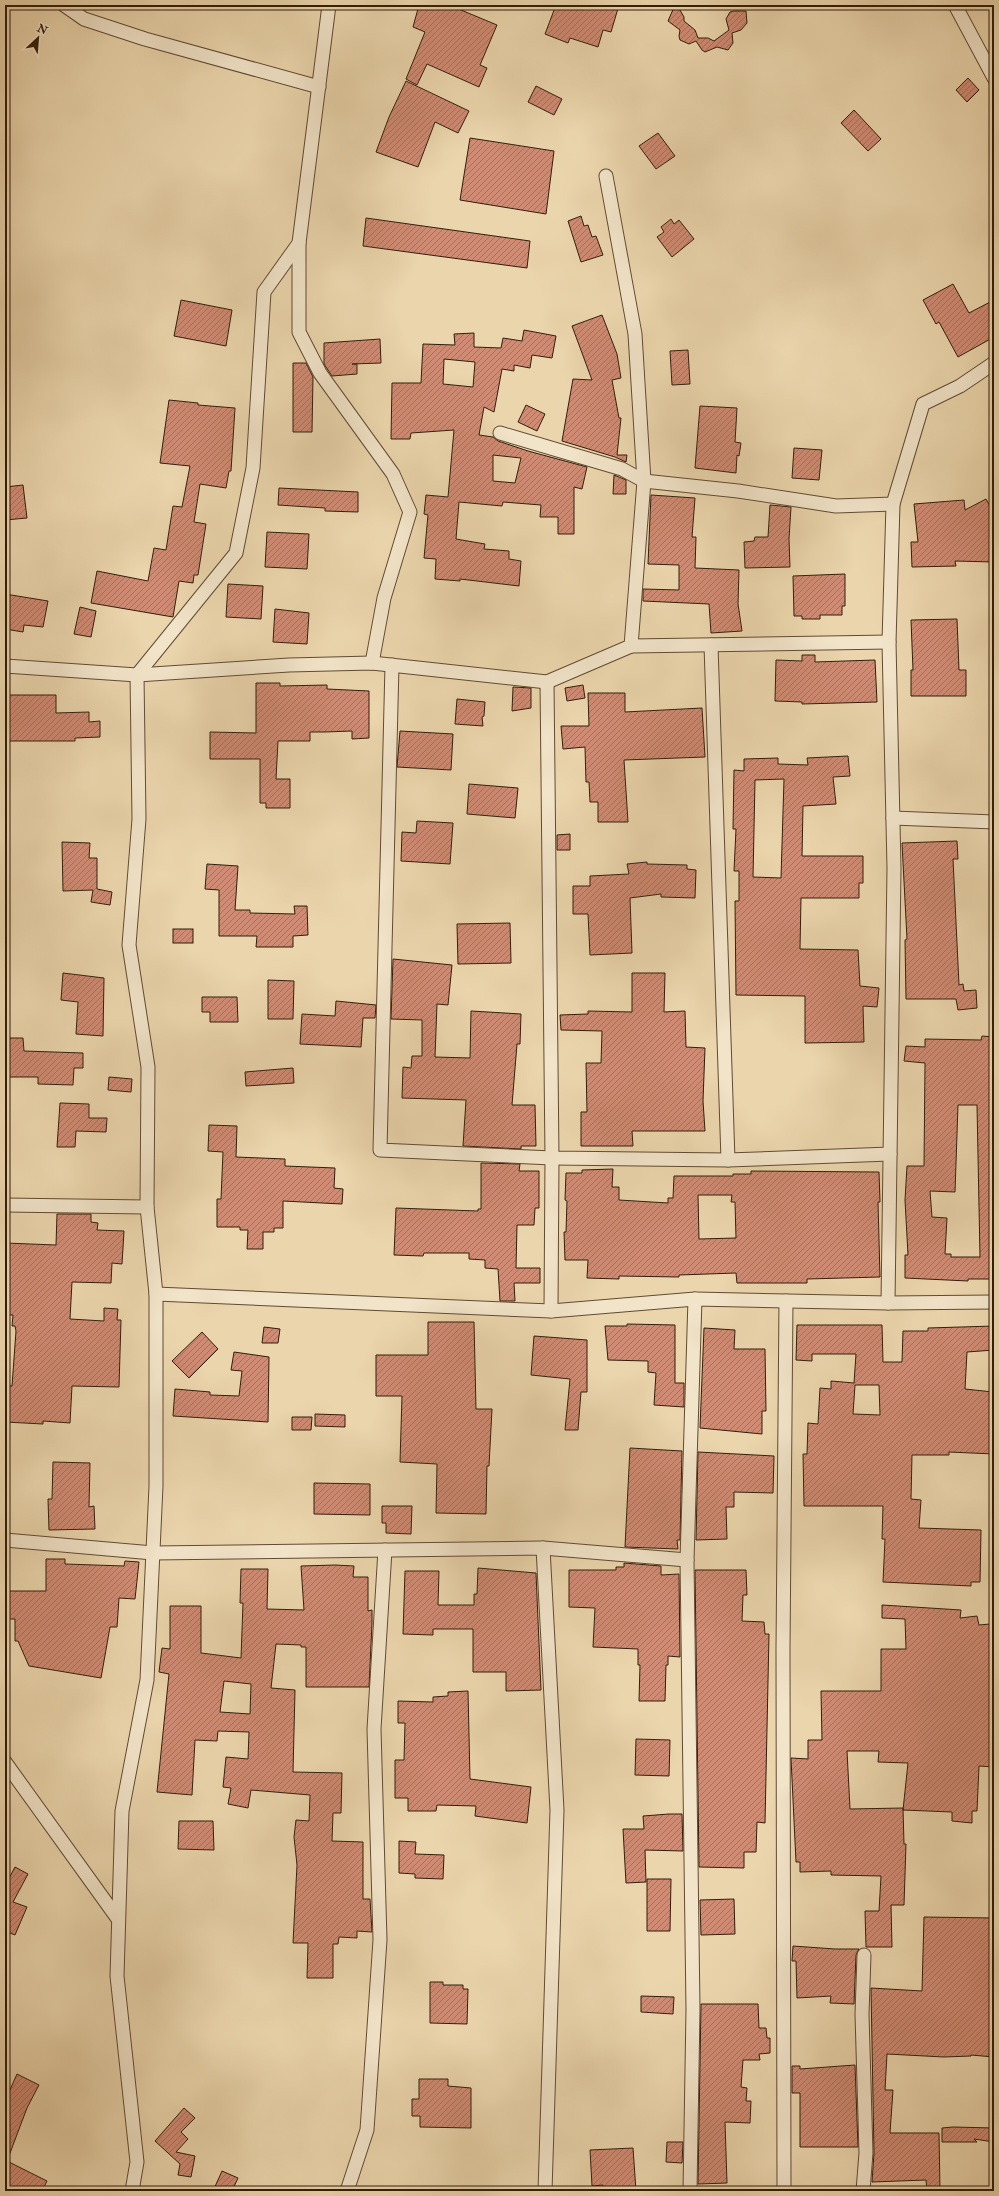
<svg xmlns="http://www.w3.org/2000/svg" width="999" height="2196" font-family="'IM FELL Double Pica',serif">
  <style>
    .building { fill: url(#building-hatch); stroke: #321d0b; fill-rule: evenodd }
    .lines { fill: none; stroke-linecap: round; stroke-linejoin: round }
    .street-casing { stroke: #604b33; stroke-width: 15 }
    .street { stroke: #f2e4c9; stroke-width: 13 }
  </style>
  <defs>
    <pattern id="building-hatch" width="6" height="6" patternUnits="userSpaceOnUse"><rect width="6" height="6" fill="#cf8b74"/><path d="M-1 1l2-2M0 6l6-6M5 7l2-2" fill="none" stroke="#a9715d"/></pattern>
  </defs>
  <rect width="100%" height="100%" fill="#ebd5ac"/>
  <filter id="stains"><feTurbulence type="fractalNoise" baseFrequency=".005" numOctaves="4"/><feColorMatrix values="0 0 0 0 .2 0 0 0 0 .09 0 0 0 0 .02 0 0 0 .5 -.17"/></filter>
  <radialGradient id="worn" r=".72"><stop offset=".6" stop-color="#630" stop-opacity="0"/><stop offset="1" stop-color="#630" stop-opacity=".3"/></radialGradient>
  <g class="building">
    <path d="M419 5H449L497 25 480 65 487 68 479 87 427 64 417 85 406 79 425 32 413 27Z"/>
    <path d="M556 5H619L611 32 603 30 598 47 570 38 568 43 545 34Z"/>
    <path d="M675 5H677L684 17V21L695 30 698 38H708L714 41 729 30 726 19 730 12 734 11H746L747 23 741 30 732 33 733 43 728 50 717 47 705 52 702 50 696 41 689 44 680 40 679 36 680 30 668 21Z"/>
    <path d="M968 78 979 90 967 102 956 90Z"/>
    <path d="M406 81 469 111 458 133 435 122 418 167 376 152 389 117Z"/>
    <path d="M536 86 562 99 554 115 528 102Z"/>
    <path d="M854 110 881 139 868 151 841 123Z"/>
    <path d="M658 133 675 156 656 169 639 146Z"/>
    <path d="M470 138 554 151 546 214 460 200Z"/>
    <path d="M581 216 584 226 588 225 592 237 596 236 603 255 581 262 568 221Z"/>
    <path d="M366 218 530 241 527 268 363 246Z"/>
    <path d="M671 219 674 224 679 220 694 239 672 257 657 237 664 232 661 227Z"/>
    <path d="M953 284 969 313 994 300V337L958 357 939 322 936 324 923 300Z"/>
    <path d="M181 300 232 310 226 346 174 336Z"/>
    <path d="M602 315 617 354 621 378 612 380 619 418H621L617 455H627L626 462 615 457 562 441 573 379 592 380 572 326Z"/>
    <path d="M524 330 556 336 552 358 532 355 530 368 514 365V371L502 369 494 412 484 407 479 435 493 437 498 441 528 451 587 467 582 489 574 487V534H558V517H540L541 505 503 502 502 506 459 502 456 539 485 544 484 549 509 551V559L521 561 519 586 460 579V581L435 579 436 559 424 558 428 515 424 514 426 495 448 497 454 430 411 433 410 439H391L392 383H421L423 344 455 345 454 334 474 333V347L501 348 503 338 522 341ZM444 359 475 362 473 387 443 384ZM493 455 521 458 515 483 493 481Z"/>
    <path d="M380 339 381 363 352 364H357V374L332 376 324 364V343Z"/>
    <path d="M688 350 690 384 672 385 670 351Z"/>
    <path d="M293 363H306L313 377 312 432H293Z"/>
    <path d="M169 400 198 403V405L235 408 231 471H229L226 488 200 484 194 522 206 524 198 575H194L193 583 179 581 173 617 91 603 97 571 148 581 154 548 166 550 173 506 182 507 190 466 160 463Z"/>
    <path d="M526 405 545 414 537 431 518 422Z"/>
    <path d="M700 406 737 408 735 442 741 443 739 456 737 455 736 473 695 468Z"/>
    <path d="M794 448 822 450 819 480 792 478Z"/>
    <path d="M614 475 626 480V494H613Z"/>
    <path d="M23 485 27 518 5 520V487Z"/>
    <path d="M279 488 358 492V512L325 511V508L278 505Z"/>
    <path d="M651 495 695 498 692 537H696L695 568 739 570 738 604 742 631 711 633 709 604 643 601V589L679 590V565L648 564Z"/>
    <path d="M986 499 994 514V562L955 561 956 566 912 567 911 542H918L914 504 964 500 965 510Z"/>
    <path d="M770 505 791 507 789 539 790 567 745 568 744 542 754 541 755 537H768Z"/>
    <path d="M267 532 309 534 307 569 265 567Z"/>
    <path d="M845 574V606H842V615H820V619H802V616H794L793 576Z"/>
    <path d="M228 584 263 586 261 619 226 617Z"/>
    <path d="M5 594 48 601 43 627 24 625 23 632 5 629Z"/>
    <path d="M80 607 96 611 91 637 74 634Z"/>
    <path d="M275 609 309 613 307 644 273 642Z"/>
    <path d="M957 619 959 670H966V696H911V670H913L911 620Z"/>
    <path d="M802 655H815V662L875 660 877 702 802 704V702L775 701 776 660 802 661Z"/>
    <path d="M256 683H280V686L327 685V689L369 691V738L352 739V731L325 732H310V741H278L276 779H290V808H266V803H260V759H210V732L256 733Z"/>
    <path d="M583 685 585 698 567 701 565 688Z"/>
    <path d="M513 687 531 688V708L512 711Z"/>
    <path d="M588 693H625V712L702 708 705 757 624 760 628 822H598V802H590L589 782H586L585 747 563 749 561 726H589Z"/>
    <path d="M5 695H56V713L89 712V722L100 721V737L75 738V741H5Z"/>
    <path d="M457 699 485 702 484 716 482 717 483 726 455 724Z"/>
    <path d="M400 731 453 734 451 770 397 767Z"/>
    <path d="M848 756 850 776 833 777 836 804 803 806 802 856H863V883H859V898H801L800 949 858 950 860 986 879 988 877 1007 863 1006 864 1042 805 1043V996L736 995 735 901H739V871H734L736 829H733L734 770 744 771V759L778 758V764L808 765 807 758ZM784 779 781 878 753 877 755 780Z"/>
    <path d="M469 784 518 788 515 818 467 814Z"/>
    <path d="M417 821 453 823 450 864 401 861 402 832 416 833Z"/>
    <path d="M570 834V850H557V835Z"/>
    <path d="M957 841 958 859H953L959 985 963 984 964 991 976 990 977 1008 958 1010 956 999H906L905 940 907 939 902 843Z"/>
    <path d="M62 842 90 843 89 858H97V889L112 892 110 905 91 902 93 890 63 891Z"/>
    <path d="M647 862V864L687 865V869L696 870 695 898 661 897V894L630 898 632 953 590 955 588 914H573V886H590V876L629 874 627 864Z"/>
    <path d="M207 864 238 866 235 910H250V913L295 914 294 906H307L308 935 293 936V947H256L257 936H219V890L205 889Z"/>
    <path d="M510 923 511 963 458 964 457 924Z"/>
    <rect x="173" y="929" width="20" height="14"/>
    <path d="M393 959 452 965 448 1005 437 1004 435 1057 470 1058 471 1011 521 1014 520 1044H517L512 1105H535L536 1146H521V1149L463 1146 466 1100 402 1098 403 1067 411 1068 412 1056H422V1020L391 1019Z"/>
    <path d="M63 973 104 978 103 1036 76 1034 78 1002 61 1000Z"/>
    <path d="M632 973H665L664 1012 685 1011 686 1047 705 1048 703 1101 705 1131H632L633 1146H581V1112H587L586 1063H601L602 1031 561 1030 560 1015 588 1014V1011L632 1012Z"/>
    <path d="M268 980 294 981 293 1019H268Z"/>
    <path d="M202 997H237L238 1022H210V1012H202Z"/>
    <path d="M336 1001 376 1005 375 1018H363L361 1047 300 1044 302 1014 335 1016Z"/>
    <path d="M982 1036 994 1037V1279H968V1281L905 1278V1255H908L905 1200 907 1166H924L925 1063 904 1061 906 1046 925 1047V1039L981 1040ZM958 1105H977L980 1257H951V1254H945L947 1218 932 1217 930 1191 955 1192Z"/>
    <path d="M5 1038H23L24 1051 83 1053V1068H74L73 1085 38 1084V1077H5Z"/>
    <path d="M293 1068 294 1083 246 1086 245 1072Z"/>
    <path d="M109 1077 132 1079 131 1092 108 1090Z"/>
    <path d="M60 1103 89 1104V1118H107L106 1132 76 1131 75 1147H57Z"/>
    <path d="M209 1125 237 1126 236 1157 285 1159V1166L335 1168 334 1188 343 1189 342 1204 283 1201V1228H274V1232H263V1249H247L248 1230H240V1227H217V1199H221L223 1152 208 1151Z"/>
    <path d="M481 1163 520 1164 519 1171H539V1208H535L534 1225H517L516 1268H540V1283H514L515 1301H500L498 1269 485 1268V1260L469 1259V1253H424L423 1256 394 1255 396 1208 478 1211V1209H481Z"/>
    <path d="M613 1169 612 1187H619V1200L668 1203V1198H673L674 1176H733V1174H751V1171L879 1172 880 1202H878L880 1277 807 1279V1283H737L736 1273 679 1275V1277L619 1276V1279L587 1278 588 1260H565L564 1232H566L567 1201 565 1200 566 1173H582V1170ZM698 1195H732L731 1202H735L736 1238 699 1239Z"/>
    <path d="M57 1214H91V1222L98 1223 97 1230 124 1231 122 1264 112 1263 111 1283 72 1282 70 1319 104 1321V1308L118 1309 117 1320H121L119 1387 72 1386 70 1423 43 1421V1424L5 1422V1386H12L16 1331 15 1326H12L13 1315H5V1243L56 1245Z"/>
    <path d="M428 1322H474L476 1409H492L489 1466H487L486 1514 436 1513 437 1464 400 1462 402 1396H376V1355H428Z"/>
    <path d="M627 1324 675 1325V1383H684V1407L654 1405 656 1373 648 1372V1361L608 1360 605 1326H627Z"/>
    <path d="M797 1325H882L883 1362H902L903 1331H928V1328L994 1326V1350L967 1352 965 1389 993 1392 990 1427H994V1454L949 1452V1455H912L911 1499 921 1500 919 1528 981 1530 980 1582H971V1586L883 1582 885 1539H882L883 1506H804L803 1454H807L808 1423 818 1424 820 1388 831 1389V1381L854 1383 856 1354H812V1361L796 1360ZM855 1385H879L880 1415 853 1414Z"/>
    <path d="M264 1327 280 1329 278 1343H262Z"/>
    <path d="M704 1328 735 1330 734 1349H765L766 1411H762V1434L700 1428Z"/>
    <path d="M202 1332 218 1349 189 1378 172 1361Z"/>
    <path d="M534 1336 587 1340V1392H581L578 1430H565L570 1379 531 1375Z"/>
    <path d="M234 1352 269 1357 268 1422 173 1416 175 1389 210 1392V1395L239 1396 242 1371 231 1370Z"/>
    <path d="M315 1414 345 1415V1427L315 1426Z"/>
    <path d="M292 1417H312L311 1430H292Z"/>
    <path d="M630 1448 682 1451 680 1540H677L678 1549 625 1547Z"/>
    <path d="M698 1452 774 1456 773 1493 734 1492V1507H726L727 1539 696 1540Z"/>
    <path d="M53 1462 90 1463 89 1507 94 1506 95 1529 49 1530 48 1499H52Z"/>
    <path d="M314 1483 370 1484V1515L314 1514Z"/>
    <path d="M382 1506H412L411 1534 386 1533V1523H382Z"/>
    <path d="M46 1559H65V1564L124 1566 125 1561 139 1562 135 1599 119 1598 117 1627H110L101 1678 29 1666 18 1641H15V1619H5V1591H46Z"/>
    <path d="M624 1563 661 1566V1575L679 1574 680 1657 668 1656V1665H666L665 1701H639L640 1665H638V1649L593 1647 595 1608 569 1607V1570H616V1567H624Z"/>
    <path d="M335 1565 354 1566 353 1577H368V1611L372 1610V1623L369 1687H306V1647H301V1645L276 1644 271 1688 295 1690 293 1772 342 1773 341 1813H333L332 1841 363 1842V1899H370L372 1932 357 1931V1938L339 1937 338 1944H333V1978H307L308 1943H293L297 1865 294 1837 296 1820 309 1821 310 1795 251 1790 248 1808 228 1804 231 1788 223 1787 226 1757 248 1759 249 1732 218 1731 217 1741 195 1740 192 1795 157 1792 169 1674 159 1672 162 1648 170 1649V1606H201V1653L241 1658 243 1603H240L241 1569H268L267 1609 304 1610 301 1566ZM224 1681 251 1684 250 1714 220 1712Z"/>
    <path d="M478 1568 536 1573 541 1690 506 1691V1672H473V1629H433V1635L403 1634 405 1571H439L438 1605H474V1594H477Z"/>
    <path d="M695 1570H746L747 1595H743L742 1621 764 1622 765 1634H769L765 1823 757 1822 756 1852H744V1868L699 1867Z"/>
    <path d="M882 1605 961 1610 960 1618 977 1616 979 1625 990 1624V1632H994V1767L979 1766 977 1811H972V1823L952 1821V1812L903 1810 908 1763 878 1762 879 1751H847L850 1809 903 1808 904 1844H906L904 1905H891L892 1947H866L865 1911H879L881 1876 831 1875V1871L800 1872V1862H796L791 1758 808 1759V1740H822L821 1691H881V1649H906L905 1619 882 1618Z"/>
    <path d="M468 1691 470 1779 531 1787 527 1823 475 1816 476 1806 437 1805 436 1811H408V1798H395V1760H404L405 1723H398V1701L433 1702V1697L448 1696V1692Z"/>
    <path d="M636 1739 670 1740 669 1776 635 1775Z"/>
    <path d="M669 1814H682L683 1851 645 1850 646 1882 626 1883 623 1829H644L643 1816Z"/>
    <path d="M179 1821H213L214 1850 178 1849Z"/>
    <path d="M399 1841 416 1842 415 1854 444 1855 443 1879 415 1878V1874L399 1873Z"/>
    <path d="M15 1867 28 1874 13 1902 27 1907 15 1935 5 1931V1886Z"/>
    <path d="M647 1879H671L670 1931H647Z"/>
    <path d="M734 1899 735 1934 701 1935 700 1900Z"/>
    <path d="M924 1917 994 1918V2057L971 2055V2056L944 2057 887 2054 885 2090H893L890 2133H939L940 2191H927L926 2180 872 2182 874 2153 871 1988 922 1991Z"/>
    <path d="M793 1946 835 1949H859L856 1955 854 2004 830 2003 831 1996 797 1998 796 1961H792Z"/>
    <path d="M430 1982H443V1985H463V1989H468L467 2024 430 2023Z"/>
    <path d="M641 1996 674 1997 673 2014 641 2012Z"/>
    <path d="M701 2004H758L759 2028H766L767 2038H770V2053L759 2054 760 2060H743L741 2087 747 2088 746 2101H751L750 2123 725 2122 727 2183 698 2184Z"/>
    <path d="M855 2065 858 2147H800V2093H792V2066H800V2069Z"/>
    <path d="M17 2074 39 2085 27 2108 7 2161 47 2181 42 2191H5V2101Z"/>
    <path d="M419 2079H448V2086L471 2088V2128L420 2127V2116H412V2099H419Z"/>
    <path d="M184 2108 195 2118 181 2132 188 2139 176 2152 195 2156 191 2177 178 2175 180 2164 155 2141Z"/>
    <path d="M953 2127 994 2128V2142L974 2139 977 2142H942V2128Z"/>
    <path d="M667 2142H683L682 2163 666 2162Z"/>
    <path d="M633 2148 636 2191H603V2185L592 2186 590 2150Z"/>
    <path d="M222 2171 238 2178 232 2191H213Z"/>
  </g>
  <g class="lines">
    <g class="street-casing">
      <g id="street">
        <path d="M64 5 84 19 145 39 319 87"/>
        <path d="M955 5 994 78"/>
        <path d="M299 243V332L320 373 393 474 410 512 384 598 372 663"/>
        <path d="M500 433 622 469 644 481 738 491 836 506 893 504 923 404 960 386 994 363"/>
        <path d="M711 645 728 1160"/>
        <path d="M631 646 889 642"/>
        <path d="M392 665 380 1150 552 1158 728 1160 890 1154"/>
        <path d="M5 666 137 675 289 665 372 663 547 682 631 646 644 481 635 334 606 176"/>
        <path d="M547 682 552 1158 551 1311"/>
        <path d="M893 818 994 822"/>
        <path d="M5 1205 147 1207"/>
        <path d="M156 1294 551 1311 695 1299 888 1303 994 1302"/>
        <path d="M888 1303 894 868 889 642 893 504"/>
        <path d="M5 1540 153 1553 543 1548 687 1560"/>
        <path d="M543 1548 557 1810 545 2191"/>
        <path d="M5 1762 118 1919"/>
        <path d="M132 2191 137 2162 117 1976 122 1811 147 1680 156 1486V1294L147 1207 148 1067 129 945 139 819 137 675 236 553 253 468 264 292 299 243 329 5"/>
        <path d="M347 2191 367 2130 380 1940 374 1729 385 1550"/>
        <path d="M690 2191 693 2009 687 1560 695 1299"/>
        <path d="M784 2191 783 1650 786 1301"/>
        <path d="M863 2191 866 2153 862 2014 864 1955"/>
      </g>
    </g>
    <use href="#street" class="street"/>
  </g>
  <rect width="999" height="2196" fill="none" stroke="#ebd5ac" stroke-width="20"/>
  <rect x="6" y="6" width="987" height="2184" fill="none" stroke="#321d0b" stroke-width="2"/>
  <rect x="10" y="10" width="979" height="2176" fill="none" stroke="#321d0b"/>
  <g transform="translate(38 38) rotate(26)" stroke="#f2e4c9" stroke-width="3" paint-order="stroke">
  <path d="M0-3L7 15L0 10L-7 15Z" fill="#321d0b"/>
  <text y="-6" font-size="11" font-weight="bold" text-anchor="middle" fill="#321d0b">N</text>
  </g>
  <rect width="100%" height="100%" filter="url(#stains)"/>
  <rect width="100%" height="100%" fill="url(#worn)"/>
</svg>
